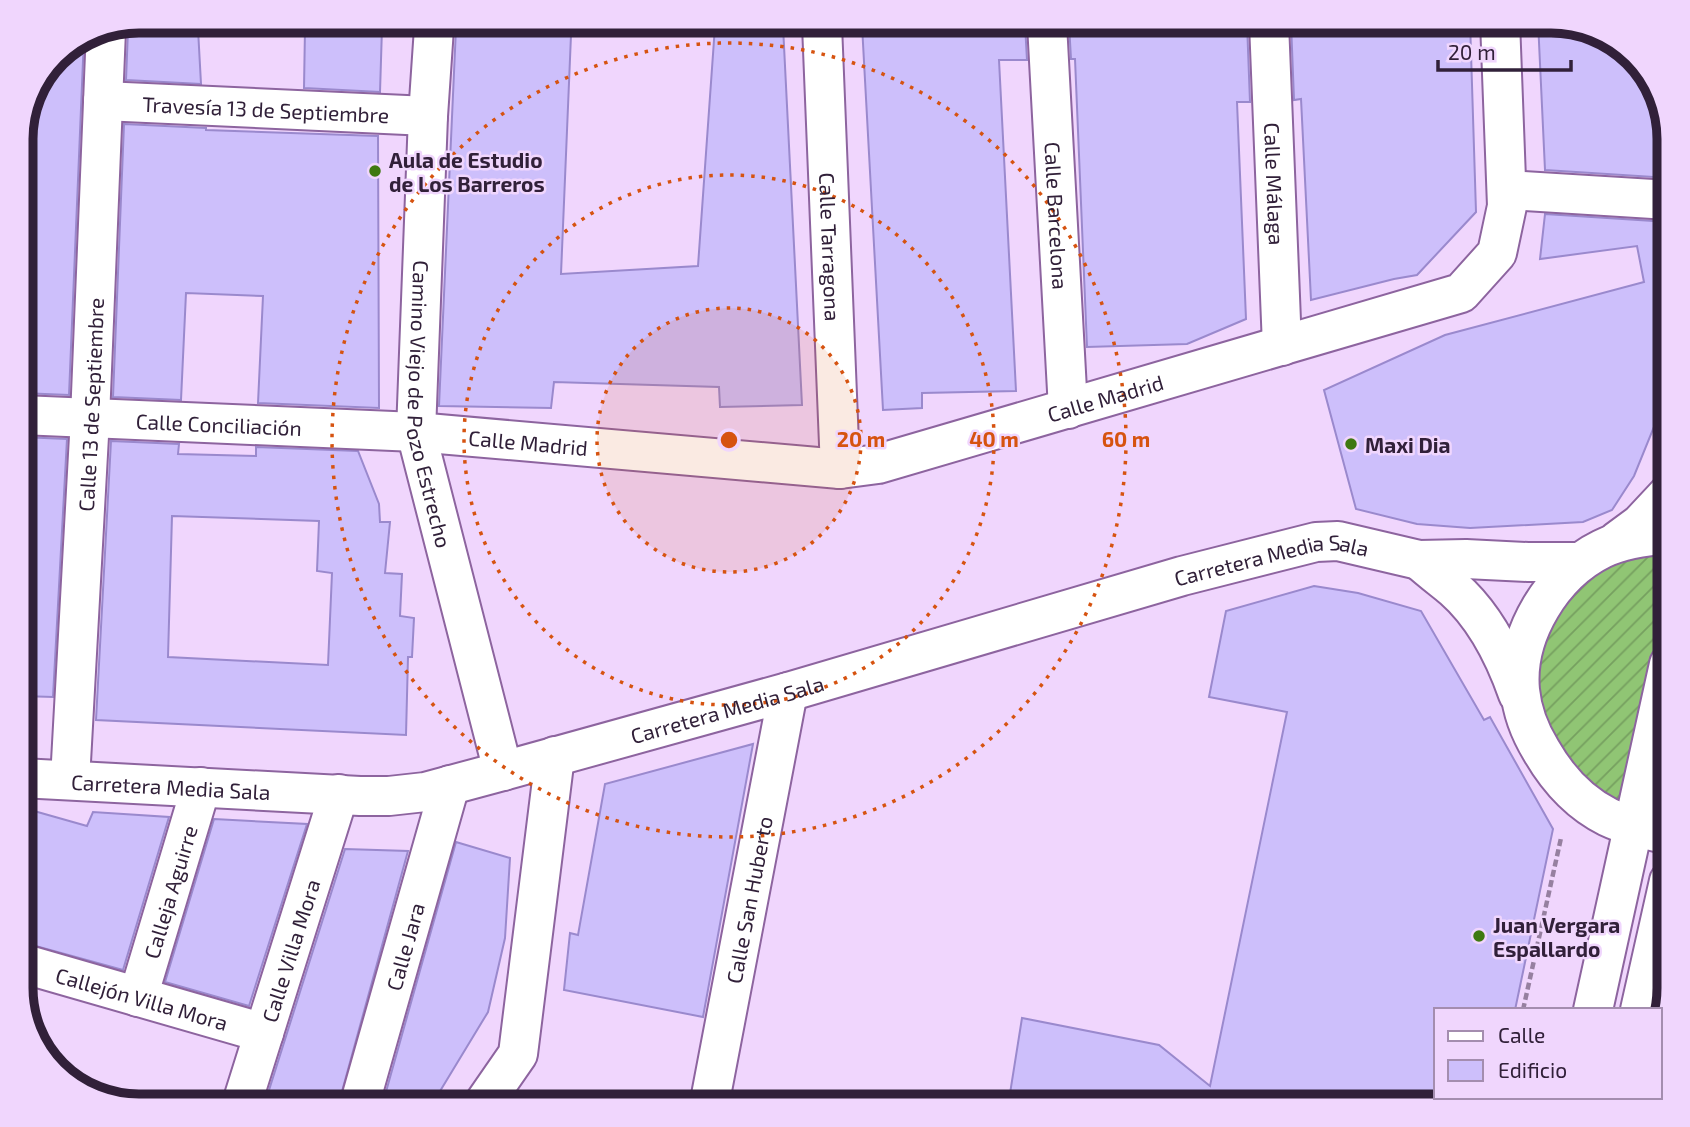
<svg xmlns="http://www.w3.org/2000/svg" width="1690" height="1127" font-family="'Exo 2',sans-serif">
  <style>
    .garden { fill: url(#garden-furrows) }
    .building { fill: #cdbffb; stroke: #9a89cd; stroke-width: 2; fill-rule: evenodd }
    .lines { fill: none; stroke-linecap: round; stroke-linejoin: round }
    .minor-casing { stroke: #8d649f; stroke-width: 42 }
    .major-casing { stroke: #8d649f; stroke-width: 42 }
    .path { stroke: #9680a0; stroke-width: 4.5; stroke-dasharray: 7 3.5; stroke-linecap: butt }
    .minor { stroke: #fff; stroke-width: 38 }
    .major { stroke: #fff; stroke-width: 38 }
    .ring { fill: none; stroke: #d65310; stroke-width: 3.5; stroke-dasharray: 3.5 7 }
    .poi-dot { fill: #3f7910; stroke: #f0d6fd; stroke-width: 2.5 }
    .labels { text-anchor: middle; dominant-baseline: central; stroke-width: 5; stroke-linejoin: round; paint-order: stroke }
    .street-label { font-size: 21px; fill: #312039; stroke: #f0d6fd }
    .poi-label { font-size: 21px; font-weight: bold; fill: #312039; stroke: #f0d6fd; text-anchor: start }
    .rim { fill: none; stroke: #312039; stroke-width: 9 }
    .centre { fill: #d65310; stroke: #f0d6fd; stroke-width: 3.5 }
    .ring-label { font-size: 21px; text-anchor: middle; font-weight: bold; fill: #d65310; stroke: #f0d6fd; stroke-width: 5; stroke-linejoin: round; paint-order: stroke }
  </style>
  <defs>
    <pattern id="garden-furrows" width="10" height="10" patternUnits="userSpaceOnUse" patternTransform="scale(1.75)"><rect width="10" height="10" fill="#90c574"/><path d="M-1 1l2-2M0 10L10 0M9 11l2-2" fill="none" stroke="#76a060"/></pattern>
  </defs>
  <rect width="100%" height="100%" fill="#f0d6fd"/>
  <path class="garden" d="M1669 534V664L1632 827 1528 724 1550 593Z"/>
  <g class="building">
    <path d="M1470 21 1476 212 1417 275 1394 279 1311 300 1301 99 1294 100 1291 23Z"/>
    <path d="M1538 21H1551L1617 41 1657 87 1669 139V178L1545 170Z"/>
    <path d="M1247 23 1250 102H1237L1246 319 1187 344 1087 347 1075 59H1071L1069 24Z"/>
    <path d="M1025 24 1027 60H999L1016 391 922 393V408L883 410 862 25Z"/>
    <path d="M715 26H783L802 405 720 407 719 387 554 382 551 408 439 406 456 28 571 35 561 274 698 266Z"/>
    <path d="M382 28 380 92 304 88 305 29Z"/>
    <path d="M198 29 201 84 126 80 128 30Z"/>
    <path d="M84 37 69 395 21 393V132L56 55Z"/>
    <path d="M124 124 206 128V130L378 136 379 408 258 403 263 296 186 293 181 400 113 397Z"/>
    <path d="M1545 214 1669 222V322L1656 375 1665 373 1658 417 1634 476 1612 510 1583 522 1470 528 1417 524 1356 509 1324 390 1445 335 1644 282 1637 246 1540 259Z"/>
    <path d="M21 437 67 439 53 697 21 696Z"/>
    <path d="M111 441 179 444 178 454 256 456V447L358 451 379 504 380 522H390L385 573 402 574 400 616 414 618 412 657H408L406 735 96 720ZM172 516 319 521 317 571 332 573 328 665 168 657Z"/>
    <path d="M1314 586 1358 593 1421 611 1484 720 1490 717 1553 829 1515 1010H1436V1106H1008L1022 1018 1159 1045 1210 1086 1287 712 1209 697 1226 611Z"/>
    <path d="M753 744 703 1017 564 990 570 933 578 935 605 784Z"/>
    <path d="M27 809 87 826 93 812 169 817 123 970 21 942V830Z"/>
    <path d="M214 819 307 824 249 1006 165 982Z"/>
    <path d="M456 842 510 858 505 938 488 1012 431 1106H382Z"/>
    <path d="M345 849 408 851 338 1106H264Z"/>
  </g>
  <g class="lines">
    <g class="minor-casing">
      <g id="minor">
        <path id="s1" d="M1269 23 1282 346"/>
        <path id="s2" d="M1047 24 1068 409"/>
        <path id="s3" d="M822 25 840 469"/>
        <path id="s4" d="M434 28 428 116 416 432 503 771"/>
        <path id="s5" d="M103 101 428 116"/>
        <path d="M1507 190 1669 200"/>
        <path id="s6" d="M21 415 416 432 840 469 878 464 1461 293 1497 253 1507 206 1500 21"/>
        <path id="s7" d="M70 780 90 418 106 30"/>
        <path id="s8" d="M21 963 264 1033"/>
        <path id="s9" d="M138 997 201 787"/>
        <path id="s10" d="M241 1106 339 794"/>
        <path id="s11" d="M359 1106 450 785"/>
        <path d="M482 1106 518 1054 555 756"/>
        <path id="s12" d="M709 1106 788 692"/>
      </g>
    </g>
    <g class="major-casing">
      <g id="major">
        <path d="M1669 534C1646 536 1622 539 1602 549 1553 573 1515 634 1520 690 1522 711 1530 732 1541 750 1557 778 1578 802 1608 817 1627 826 1648 830 1669 835"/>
        <path d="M1617 541 1640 524 1669 493"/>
        <path d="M1419 560C1430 570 1442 579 1453 588 1485 616 1504 654 1518 694"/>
        <path id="s13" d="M21 778 360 796H389L425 792 503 771 788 692 1182 576 1316 542 1338 541 1419 560 1466 559 1528 562H1580"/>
        <path d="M1593 1010 1669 664"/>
        <path d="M1640 1010 1669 881"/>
        <path d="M1573 1100 1574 1097"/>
      </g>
    </g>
    <g class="path">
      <path d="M1657 455 1669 402"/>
      <path d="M1523 1010 1561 838"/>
      <path d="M1504 1097 1505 1106"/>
    </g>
    <use href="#minor" class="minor"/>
    <use href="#major" class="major"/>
  </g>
  <circle cx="729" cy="440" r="132" fill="#d65310" fill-opacity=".12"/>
  <g class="ring">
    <circle cx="729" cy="440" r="132"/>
    <circle cx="729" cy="440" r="265"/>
    <circle cx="729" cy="440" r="397"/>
  </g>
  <g class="poi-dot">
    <circle cx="375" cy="171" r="7"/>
    <circle cx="1351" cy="444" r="7"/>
    <circle cx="1479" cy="936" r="7"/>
  </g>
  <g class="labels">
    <g class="street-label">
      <text stroke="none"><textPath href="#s5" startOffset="163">Travesía 13 de Septiembre</textPath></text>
      <text stroke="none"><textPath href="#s1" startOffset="161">Calle Málaga</textPath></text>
      <text stroke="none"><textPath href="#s2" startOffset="192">Calle Barcelona</textPath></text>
      <text stroke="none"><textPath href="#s3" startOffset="222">Calle Tarragona</textPath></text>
      <text stroke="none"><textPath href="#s6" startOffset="1096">Calle Madrid</textPath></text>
      <text stroke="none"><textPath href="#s4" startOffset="378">Camino Viejo de Pozo Estrecho</textPath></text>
      <text stroke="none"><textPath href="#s7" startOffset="376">Calle 13 de Septiembre</textPath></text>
      <text stroke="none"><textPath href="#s6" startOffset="198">Calle Conciliación</textPath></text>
      <text stroke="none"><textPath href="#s6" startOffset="508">Calle Madrid</textPath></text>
      <text stroke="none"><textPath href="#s13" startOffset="1284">Carretera Media Sala</textPath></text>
      <text stroke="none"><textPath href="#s13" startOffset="718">Carretera Media Sala</textPath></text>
      <text stroke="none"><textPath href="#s13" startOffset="150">Carretera Media Sala</textPath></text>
      <text stroke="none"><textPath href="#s9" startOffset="110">Calleja Aguirre</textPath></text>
      <text stroke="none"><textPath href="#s12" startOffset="210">Calle San Huberto</textPath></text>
      <text stroke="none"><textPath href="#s11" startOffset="166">Calle Jara</textPath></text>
      <text stroke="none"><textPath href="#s10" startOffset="163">Calle Villa Mora</textPath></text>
      <text stroke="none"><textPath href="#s8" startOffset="126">Callejón Villa Mora</textPath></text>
    </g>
    <g class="poi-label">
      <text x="389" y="159">Aula de Estudio<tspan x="389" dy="24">de Los Barreros</tspan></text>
      <text x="1365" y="444">Maxi Dia</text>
      <text x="1493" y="924">Juan Vergara<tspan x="1493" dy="24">Espallardo</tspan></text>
    </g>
  </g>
  <path d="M0 0H1690V1127H0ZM139 33H1551A106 106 0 0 1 1657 139V988A106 106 0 0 1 1551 1094H139A106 106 0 0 1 33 988V139A106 106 0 0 1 139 33Z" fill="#f0d6fd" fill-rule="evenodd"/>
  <path class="rim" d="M139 33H1551A106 106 0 0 1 1657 139V988A106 106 0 0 1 1551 1094H139A106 106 0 0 1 33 988V139A106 106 0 0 1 139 33Z"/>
  <circle cx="729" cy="440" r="10" class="centre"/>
  <g class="ring-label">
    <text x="861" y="447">20 m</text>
    <text x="994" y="447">40 m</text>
    <text x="1126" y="447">60 m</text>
  </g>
  <rect x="1434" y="1008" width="228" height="91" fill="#f0d6fd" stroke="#a48daf" stroke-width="2"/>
  <rect x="1448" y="1031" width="35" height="10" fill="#ffffff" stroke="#a48daf" stroke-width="2"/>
  <text x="1498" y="1043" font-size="21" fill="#312039">Calle</text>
  <rect x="1448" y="1060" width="35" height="21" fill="#cdbffb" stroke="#a48daf" stroke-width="2"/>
  <text x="1498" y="1078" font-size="21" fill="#312039">Edificio</text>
  <path d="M1438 60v10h133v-10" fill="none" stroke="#312039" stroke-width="3.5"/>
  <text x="1448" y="60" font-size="21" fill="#312039" stroke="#f0d6fd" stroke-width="5" paint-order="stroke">20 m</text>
</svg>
